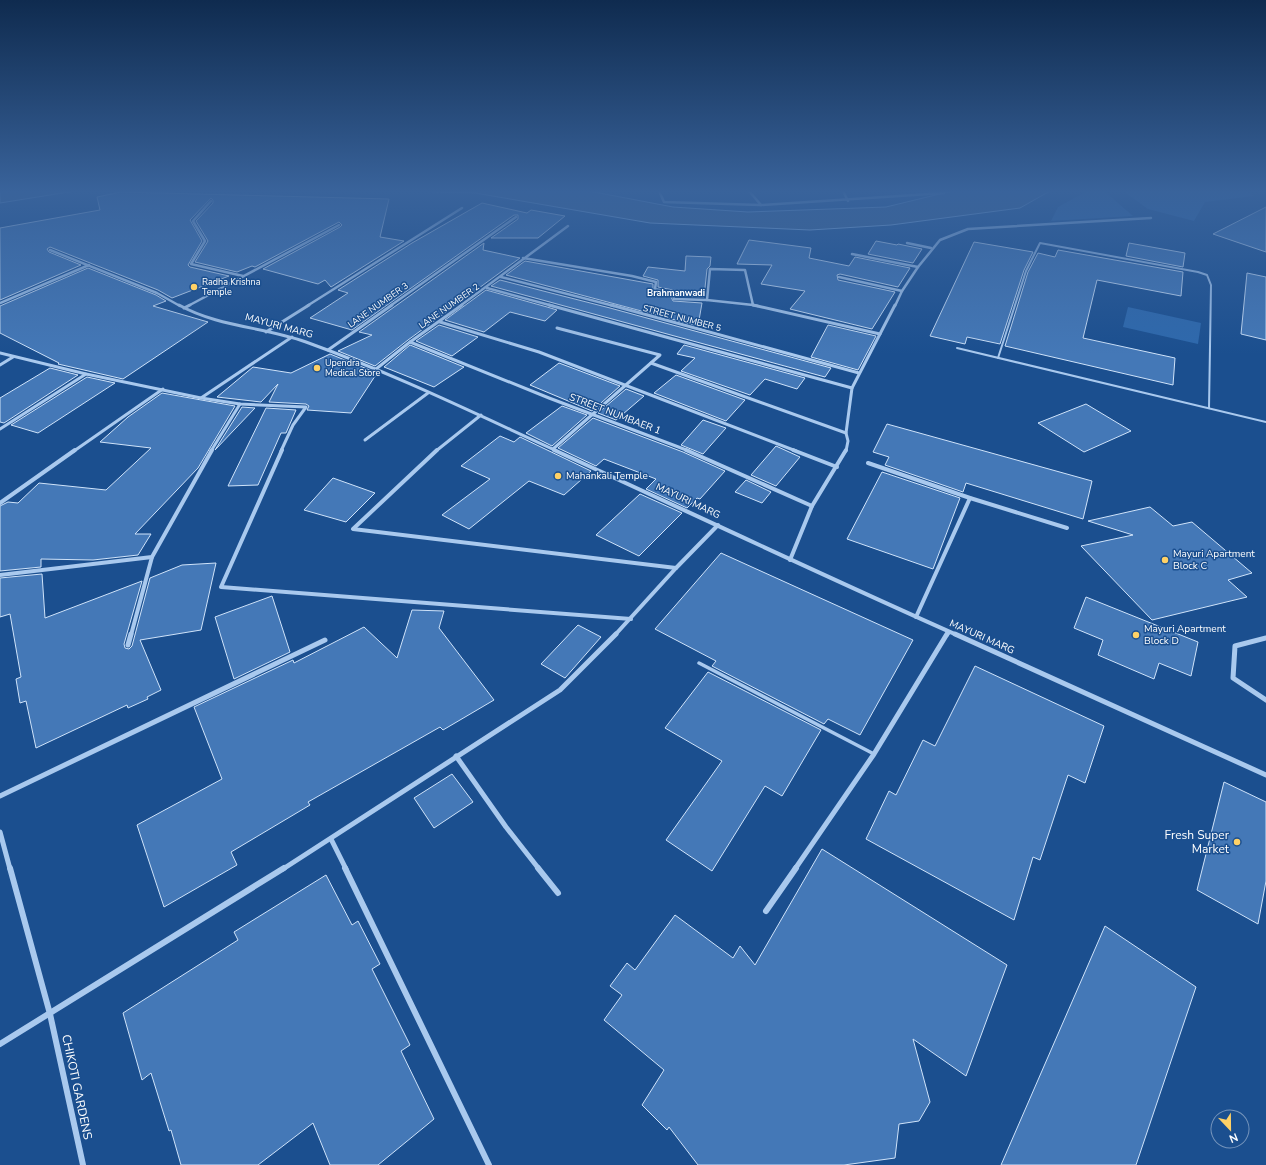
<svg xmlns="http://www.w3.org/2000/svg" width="1266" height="1165" font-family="'Nunito Sans',sans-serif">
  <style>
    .green { fill: #2e69ad }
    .water { fill: #3c6290; stroke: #9cc4f0 }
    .building { fill: #4478b7; stroke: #cfe3fa }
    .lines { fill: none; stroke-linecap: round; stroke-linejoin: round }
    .service-far1 { stroke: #a9c9ee; stroke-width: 2 }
    .service { stroke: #a9c9ee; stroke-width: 3.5 }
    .minor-far4 { stroke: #a9c9ee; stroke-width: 2.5 }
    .minor-far3 { stroke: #a9c9ee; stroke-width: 3 }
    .minor-far2 { stroke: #a9c9ee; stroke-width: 4 }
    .minor-far1 { stroke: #a9c9ee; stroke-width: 5 }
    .minor { stroke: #a9c9ee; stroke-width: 6 }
    .poi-dot { fill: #ffd166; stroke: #1b4f8f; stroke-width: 1.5 }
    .labels { text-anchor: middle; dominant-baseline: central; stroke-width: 3; stroke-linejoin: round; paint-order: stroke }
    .far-poi-label { font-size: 9px; fill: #fff; stroke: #1b4f8f; text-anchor: start }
    .far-neighbourhood-label { font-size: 9px; font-weight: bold; fill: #fff; stroke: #1b4f8f }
    .far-street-label { font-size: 9px; fill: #fff; stroke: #1b4f8f }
    .street-label { font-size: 10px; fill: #fff; stroke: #1b4f8f }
    .poi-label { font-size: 10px; fill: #fff; stroke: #1b4f8f; text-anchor: start }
    .near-poi-label { font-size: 12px; fill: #fff; stroke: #1b4f8f; text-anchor: end }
    .near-street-label { font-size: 12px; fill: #fff; stroke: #1b4f8f }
  </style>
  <rect width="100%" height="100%" fill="#1b4f8f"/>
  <g class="green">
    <path d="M1087 191H1104L1133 216 1051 221 1058 207Z"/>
    <path d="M1123 191H1246L1254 196 1205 202 1194 221 1148 209Z"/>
    <path d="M1128 307 1201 323 1198 344 1123 327Z"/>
  </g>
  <g class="water">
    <path d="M0 191H75L0 203Z"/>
    <path d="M410 191H589L673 207 748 212 886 207 952 191H1050L1020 208 891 225 810 230 650 223 475 193Z"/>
  </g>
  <g class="building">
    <path d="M121 192 389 199 380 237 404 241 331 287 325 280 318 284 263 269 340 227 342 225 339 222 255 267 252 266 237 272 195 262 208 241 196 221 213 203V200L211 198 190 220 202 241 188 265 190 267 229 276 172 298 158 290 50 247 47 249 49 252 81 265 0 300V228L100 210 97 197Z"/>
    <path d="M482 203 527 213 531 210 565 216 538 238H491L518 219V215H514L352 330 310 318 348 293 338 290 412 243Z"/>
    <path d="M1266 207V252L1213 234Z"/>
    <path d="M749 240 811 248 809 258 849 266 855 257 910 268 898 287 840 274 837 275 838 280 895 292 872 329 790 309 805 291 761 284 772 265 737 264Z"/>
    <path d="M876 241 897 245 898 244 922 249 913 263 868 254Z"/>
    <path d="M974 242 1033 252 1024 270 1000 344 967 337 965 344 930 336Z"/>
    <path d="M484 243 483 250 520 258 408 340 375 366 338 351 372 335 359 332Z"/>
    <path d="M1129 243 1185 253 1183 267 1126 256Z"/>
    <path d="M1058 250 1183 272 1181 296 1097 280 1083 338 1175 358 1173 385 1005 346 1028 272 1038 253 1055 257Z"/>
    <path d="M686 256 711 257 710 266 707 269 704 297 676 296 673 290 658 287V280L643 276 648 267 685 271Z"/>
    <path d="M525 261 653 284V291L670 295 673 301 702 303 698 326 506 275Z"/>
    <path d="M88 268 156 295 166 301 153 306 208 322 123 379 58 364 59 363 0 333V306Z"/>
    <path d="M1247 273 1266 277V340L1241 334Z"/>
    <path d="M500 280 610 308 831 368 825 377 491 286Z"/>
    <path d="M486 290 547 307 557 310 545 321 510 312 484 332 445 320Z"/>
    <path d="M439 325 478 337 452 356 416 341Z"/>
    <path d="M828 325 876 336 858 370 811 357Z"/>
    <path d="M410 345 464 367 434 387 384 367Z"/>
    <path d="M684 345 805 378 797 389 765 379 750 395 681 371 695 358 677 354Z"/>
    <path d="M330 354 377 373 351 413 307 410 309 406 306 404 269 402 278 384 261 402 217 397 253 367 291 373Z"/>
    <path d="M559 363 620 386 592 411 530 385Z"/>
    <path d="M50 368 78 375 4 423 0 422V398Z"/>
    <path d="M676 375 745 400 726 421 654 393Z"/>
    <path d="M87 377 115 383 38 433 11 425Z"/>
    <path d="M626 389 644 396 616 420 598 413Z"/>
    <path d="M162 393 235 406 198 468 135 534H151L138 555 93 560 41 559V567L0 571V506L8 502 18 503 39 483 106 490 151 448 100 442 128 417Z"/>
    <path d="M1086 404 1131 431 1084 452 1038 423Z"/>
    <path d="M562 406 587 415 552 446 526 433Z"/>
    <path d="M242 407 255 408 215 450Z"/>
    <path d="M266 408 296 410 286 433H281L258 485 228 486Z"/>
    <path d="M593 418 683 452 725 471 700 499 697 498 687 508 646 489 656 479 604 459 596 466 558 448Z"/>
    <path d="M703 420 726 428 703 454 681 445Z"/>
    <path d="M887 424 1092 481 1083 519 966 483 963 492 885 465 889 457 873 452Z"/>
    <path d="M500 436 514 442 520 437 591 471 564 495 529 481 469 529 442 515 490 479 461 466Z"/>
    <path d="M776 446 800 457 776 486 751 475Z"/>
    <path d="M882 472 960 498 933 569 847 539Z"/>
    <path d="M333 478 375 493 346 522 304 510Z"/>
    <path d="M746 480 771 492 762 503 735 492Z"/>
    <path d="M640 494 682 513 639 556 596 535Z"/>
    <path d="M1150 507 1173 526 1192 522 1252 573 1228 580 1247 597 1152 620 1081 546 1133 535 1088 521Z"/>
    <path d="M721 553 913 640 860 735 828 719 824 724 712 666 716 661 655 629Z"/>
    <path d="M216 563 201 630 140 640 161 690 147 697 148 699 128 708 127 705 36 748 26 701 20 703 16 679 21 677 10 614 0 617V578L42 574 45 618 142 581 124 644 125 648 129 649 132 646 150 578 182 565Z"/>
    <path d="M272 596 290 652 234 679 215 617Z"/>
    <path d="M1086 597 1198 642 1191 676 1159 663 1154 679 1098 655 1103 640 1074 628Z"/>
    <path d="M412 610 444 611 439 628 494 700 443 730 440 727 308 802 310 805 231 852 237 865 164 907 137 825 222 779 194 707 293 660 294 663 364 627 397 658Z"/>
    <path d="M578 625 601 637 565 678 541 664Z"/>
    <path d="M975 666 1104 726 1085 783 1068 775 1040 860 1033 857 1014 920 866 839 889 791 896 795 923 740 935 746Z"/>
    <path d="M708 672 821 730 782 796 765 786 712 871 666 840 722 761 665 728Z"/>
    <path d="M452 774 473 802 434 828 414 798Z"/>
    <path d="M1224 782 1266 802V881L1258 924 1197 890Z"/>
    <path d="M822 849 1007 965 966 1076 913 1039 930 1102 919 1121 899 1124 895 1158 844 1165H698L669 1127 667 1130 642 1105 664 1070 604 1020 622 995 610 986 627 963 635 970 675 915 733 958 740 946 755 965Z"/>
    <path d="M326 875 352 925 358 921 380 964 372 969 410 1045 401 1051 434 1119 378 1165H330L313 1123 258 1165H181L171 1130 169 1131 151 1073 142 1080 123 1013 238 940 234 932Z"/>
    <path d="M1105 926 1196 987 1136 1165H1001Z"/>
  </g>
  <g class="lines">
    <g class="service-far1">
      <path d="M957 348 1266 422"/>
      <path d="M998 358 1026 271 1040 243 1198 272 1207 275 1211 285 1209 408"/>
    </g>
    <path class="service" d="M699 663 874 754"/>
    <g class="minor-far4">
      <path d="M659 191 664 202 761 205 944 193"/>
      <path d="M749 191 761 205"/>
      <path d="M843 191 848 201"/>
      <path d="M211 201 193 221 205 241 191 264 243 276"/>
      <path d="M907 243 931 248"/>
      <path d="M50 250 157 293 180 306"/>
      <path d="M852 254 918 267"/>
      <path d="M523 258 632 276 656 282 655 289 672 293 674 299 707 300"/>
      <path d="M710 269 745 270 753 305 707 300Z"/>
      <path d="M501 277 614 306"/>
      <path d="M839 277 902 291"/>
      <path d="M487 288 553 306"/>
      <path d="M0 303 89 265"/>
      <path d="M753 305 758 306"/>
      <path d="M188 306 339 225"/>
      <path d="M307 306 462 208"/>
      <path d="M390 306 516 217"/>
      <path d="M460 306 568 226"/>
      <path d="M895 306 902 291 918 267 940 240 968 229 1151 218"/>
    </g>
    <g class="minor-far3">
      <path d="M179 305C218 327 265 327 306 342 392 373 474 413 557 451"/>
      <path d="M549 305 852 388"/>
      <path d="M611 305 859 373"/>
      <path d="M753 305 880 334"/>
      <path d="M184 308 190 305"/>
      <path d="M440 322 539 352 796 451"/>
      <path d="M266 332 309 305"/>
      <path d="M410 342 549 398 689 451"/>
      <path d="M328 350 392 305"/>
      <path d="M0 353 86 374 201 398 240 404 306 407 293 425 281 451"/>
      <path d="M651 363 846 433"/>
      <path d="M0 365 13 357"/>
      <path d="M376 369 410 342 462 305"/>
      <path d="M201 398 292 337"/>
      <path d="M0 429 86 374"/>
      <path d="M365 440 428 393"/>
      <path d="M553 449 660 355 557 328"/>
      <path d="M74 451 163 389"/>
      <path d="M211 451 240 404"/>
      <path d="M436 451 481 415"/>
      <path d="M846 451 848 441 846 433 852 388 895 305"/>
    </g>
    <g class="minor-far2">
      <path d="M282 450 221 587 631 619"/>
      <path d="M437 450 353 529 676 568"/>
      <path d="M554 450C689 512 822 575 957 635"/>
      <path d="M686 450 812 506"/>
      <path d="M793 450 837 467"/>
      <path d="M868 463 970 498 1067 528"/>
      <path d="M0 503 75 450"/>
      <path d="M790 560 812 506 846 450"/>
      <path d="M0 575 152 557 212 450"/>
      <path d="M916 617 970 498"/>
      <path d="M131 635 152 557"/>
      <path d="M615 635 676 568 718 525"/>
      <path d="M947 635 949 632"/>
    </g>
    <g class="minor-far1">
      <path d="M955 634 1266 775"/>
      <path d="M1266 638 1235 646 1233 678 1266 700"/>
      <path d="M128 645 131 634"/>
      <path d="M456 756 506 827 539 869"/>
      <path d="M0 796 325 640"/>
      <path d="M0 832 10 869"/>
      <path d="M331 839 346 869"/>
      <path d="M283 869 560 690 616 634"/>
      <path d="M795 869 874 754 947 634"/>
    </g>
    <g class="minor">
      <path d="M10 868 50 1014 83 1165"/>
      <path d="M345 868 489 1165"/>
      <path d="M538 868 558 893"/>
      <path d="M766 911 796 868"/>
      <path d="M0 1044 284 868"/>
    </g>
  </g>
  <linearGradient id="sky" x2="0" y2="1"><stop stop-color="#0f2b4f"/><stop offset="0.54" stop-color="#39639b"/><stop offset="1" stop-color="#39639b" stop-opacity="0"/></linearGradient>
  <rect width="1266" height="354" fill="url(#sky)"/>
  <g class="poi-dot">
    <circle cx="194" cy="287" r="4"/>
    <circle cx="317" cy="368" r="4"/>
    <circle cx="558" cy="476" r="4"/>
    <circle cx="1165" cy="560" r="4"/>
    <circle cx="1136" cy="635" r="4"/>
    <circle cx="1237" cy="842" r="4"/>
  </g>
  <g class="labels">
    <g class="far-poi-label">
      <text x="202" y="282">Radha Krishna<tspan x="202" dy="10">Temple</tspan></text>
      <text x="325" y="363">Upendra<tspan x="325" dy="10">Medical Store</tspan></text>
    </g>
    <g class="far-neighbourhood-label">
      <text x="676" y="293">Brahmanwadi</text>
    </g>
    <g class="far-street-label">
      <text transform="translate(378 305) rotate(-35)">LANE NUMBER 3</text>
      <text transform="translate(449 306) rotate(-35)">LANE NUMBER 2</text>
      <text transform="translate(682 318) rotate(15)">STREET NUMBER 5</text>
    </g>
    <g class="street-label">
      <text transform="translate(279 326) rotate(15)">MAYURI MARG</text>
      <text transform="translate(615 414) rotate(21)">STREET NUMBAER 1</text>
      <text transform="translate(688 501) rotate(25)">MAYURI MARG</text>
      <text transform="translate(982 637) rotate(24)">MAYURI MARG</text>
    </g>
    <g class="poi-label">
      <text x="566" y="476">Mahankali Temple</text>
      <text x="1173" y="554">Mayuri Apartment<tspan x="1173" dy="12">Block C</tspan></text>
      <text x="1144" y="629">Mayuri Apartment<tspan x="1144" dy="12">Block D</tspan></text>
    </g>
    <g class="near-poi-label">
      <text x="1229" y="835">Fresh Super<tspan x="1229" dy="14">Market</tspan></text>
    </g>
    <g class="near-street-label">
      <text transform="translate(77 1087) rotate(78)">CHIKOTI GARDENS</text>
    </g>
  </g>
  <g transform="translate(1230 1129) rotate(158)"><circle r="19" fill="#1b4f8f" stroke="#7695bc"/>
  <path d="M0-3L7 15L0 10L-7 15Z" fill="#ffd166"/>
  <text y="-6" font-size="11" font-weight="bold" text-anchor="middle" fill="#ffffff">N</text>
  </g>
</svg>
